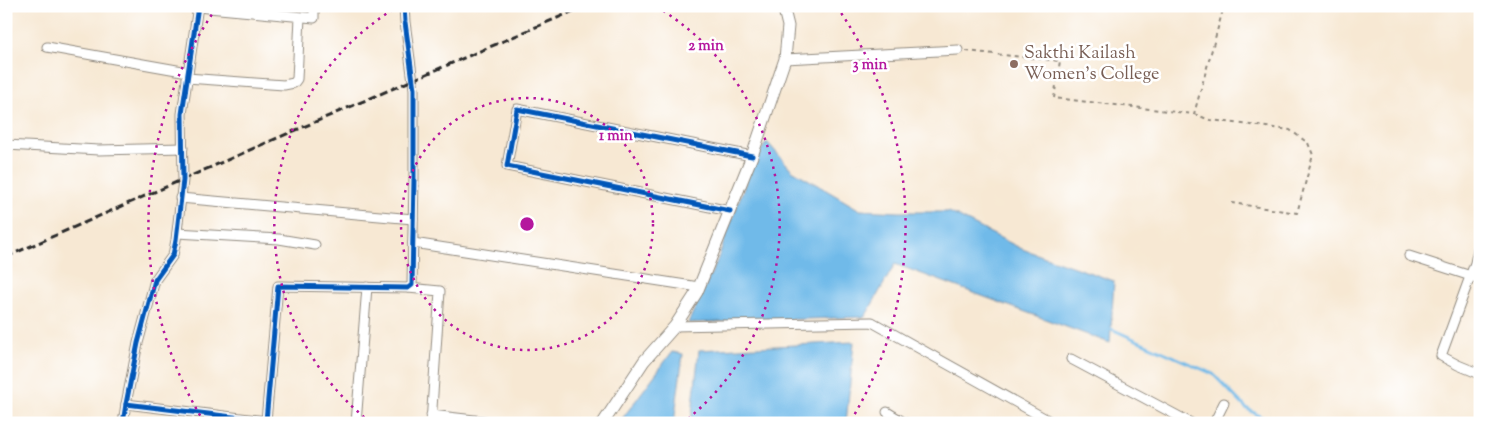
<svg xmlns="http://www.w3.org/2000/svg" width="1486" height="429" font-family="'Sorts Mill Goudy',serif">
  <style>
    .water { fill: #70bae9; stroke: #4e728a }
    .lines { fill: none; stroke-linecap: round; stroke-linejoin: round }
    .stream { stroke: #70bae9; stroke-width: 3 }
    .minor-casing { stroke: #918a7f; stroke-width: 11 }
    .tertiary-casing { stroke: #918a7f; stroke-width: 13 }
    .path { stroke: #918a7f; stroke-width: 2; stroke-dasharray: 4 4; stroke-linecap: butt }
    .minor { stroke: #fff; stroke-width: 9 }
    .tertiary { stroke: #fff; stroke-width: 11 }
    .rail { stroke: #2b2b2b; stroke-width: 3; stroke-dasharray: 8 4; stroke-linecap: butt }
    .cycleway-casing { stroke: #fff; stroke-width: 8 }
    .cycleway { stroke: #0057b8; stroke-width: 5 }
    .ring { fill: none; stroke: #b5179e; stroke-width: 2.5; stroke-dasharray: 2.5 5 }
    .education-dot { fill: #8d6e63; stroke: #fff; stroke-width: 2 }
    .labels { text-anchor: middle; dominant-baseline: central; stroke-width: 5; stroke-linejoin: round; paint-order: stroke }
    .education-label { font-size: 18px; fill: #785e54; stroke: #fff; text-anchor: start }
    .centre { fill: #b5179e; stroke: #fff; stroke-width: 2.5 }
    .ring-label { font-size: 15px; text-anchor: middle; font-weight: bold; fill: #b5179e; stroke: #fff; stroke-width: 5; stroke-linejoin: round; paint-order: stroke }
  </style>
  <rect width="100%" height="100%" fill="#fff"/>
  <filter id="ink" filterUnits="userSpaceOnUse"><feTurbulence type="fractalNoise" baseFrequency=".02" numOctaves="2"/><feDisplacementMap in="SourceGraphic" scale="10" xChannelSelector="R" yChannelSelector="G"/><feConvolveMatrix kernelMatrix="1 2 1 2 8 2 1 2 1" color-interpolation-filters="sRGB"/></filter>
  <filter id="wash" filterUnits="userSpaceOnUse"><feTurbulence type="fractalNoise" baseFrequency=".0096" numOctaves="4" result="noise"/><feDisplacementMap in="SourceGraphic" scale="20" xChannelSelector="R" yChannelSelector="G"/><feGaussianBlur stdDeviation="1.12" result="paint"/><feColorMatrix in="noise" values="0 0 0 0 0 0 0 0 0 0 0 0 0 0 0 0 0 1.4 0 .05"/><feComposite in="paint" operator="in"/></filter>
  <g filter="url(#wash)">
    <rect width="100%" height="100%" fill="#f7e8d3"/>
    <g class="water">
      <path d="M767 142 792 170 860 210 899 212H949L1022 249 1114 281 1110 343 895 264 865 317 688 323 717 261 753 162Z"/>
      <path d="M854 342 846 423H691L699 350Z"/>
      <path d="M672 352 683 354 674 423H619Z"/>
    </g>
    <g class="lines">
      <path class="stream" d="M1107 327 1213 374 1246 408 1271 423"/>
    </g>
  </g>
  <g filter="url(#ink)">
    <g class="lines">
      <g class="minor-casing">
        <g id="minor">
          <path d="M198 7 314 18V6"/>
          <path d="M47 47 188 72"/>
          <path d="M785 59 958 50"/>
          <path d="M187 78 284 85 294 83 297 79 300 17"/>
          <path d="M6 145 99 150 183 148"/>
          <path d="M180 198 413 219"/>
          <path d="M730 211 507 166 517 109 752 156"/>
          <path d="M177 233 279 239 315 245"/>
          <path d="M1480 240 1475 263 1441 356 1458 365 1480 374"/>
          <path d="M413 243 699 287"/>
          <path d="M1409 256 1480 279"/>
          <path d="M408 288 440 291 431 423"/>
          <path d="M675 326 872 322 1053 423"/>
          <path d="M1071 359 1191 423"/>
          <path d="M126 404 138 343 155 280 173 255 176 240 183 180 182 114 198 6"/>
          <path d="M887 412 905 423"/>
          <path d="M431 415 500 423"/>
          <path d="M123 423 126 404 266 421 278 286 408 288 412 285 414 178V89L405 22 404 6"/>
          <path d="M356 423 367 287"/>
          <path d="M1214 423 1224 403"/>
        </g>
      </g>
      <g class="tertiary-casing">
        <path id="tertiary" d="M603 423 644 361 675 326 697 292 752 156 785 59 788 26 783 6"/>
      </g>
      <g class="path">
        <path d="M966 51 1060 61 1054 98 1194 114 1224 6"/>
        <path d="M1194 114 1210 120 1290 130 1308 143 1313 155 1297 213 1232 203"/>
      </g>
      <use href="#minor" class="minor"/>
      <use href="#tertiary" class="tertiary"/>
      <path class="rail" d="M6 257 259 146 585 6"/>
      <g class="cycleway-casing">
        <g id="cycleway">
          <path d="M730 211 507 166 517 109 752 156"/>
          <path d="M126 404 138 343 155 280 173 255 176 240 183 180 182 114 198 6"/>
          <path d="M123 423 126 404 266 421 278 286 408 288 412 285 414 178V89L405 22 404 6"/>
        </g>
      </g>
      <use href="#cycleway" class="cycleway"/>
    </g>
  </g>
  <g class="ring">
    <circle cx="527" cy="224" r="126"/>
    <path d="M370 422A253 253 0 0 1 397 7M657 7A253 253 0 0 1 684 422"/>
    <path d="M204 422A379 379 0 0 1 217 7M837 7A379 379 0 0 1 850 422"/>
  </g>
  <circle class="education-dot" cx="1014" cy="64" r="5"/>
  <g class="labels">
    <g class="education-label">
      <text x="1024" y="54">Sakthi Kailash<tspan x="1024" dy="21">Women's College</tspan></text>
    </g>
  </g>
  <circle cx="527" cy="224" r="8" class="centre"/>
  <g class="ring-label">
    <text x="706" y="50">2 min</text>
    <text x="870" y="69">3 min</text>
    <text x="616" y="140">1 min</text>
  </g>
  <rect width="1486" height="429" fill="none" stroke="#fff" stroke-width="25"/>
</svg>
